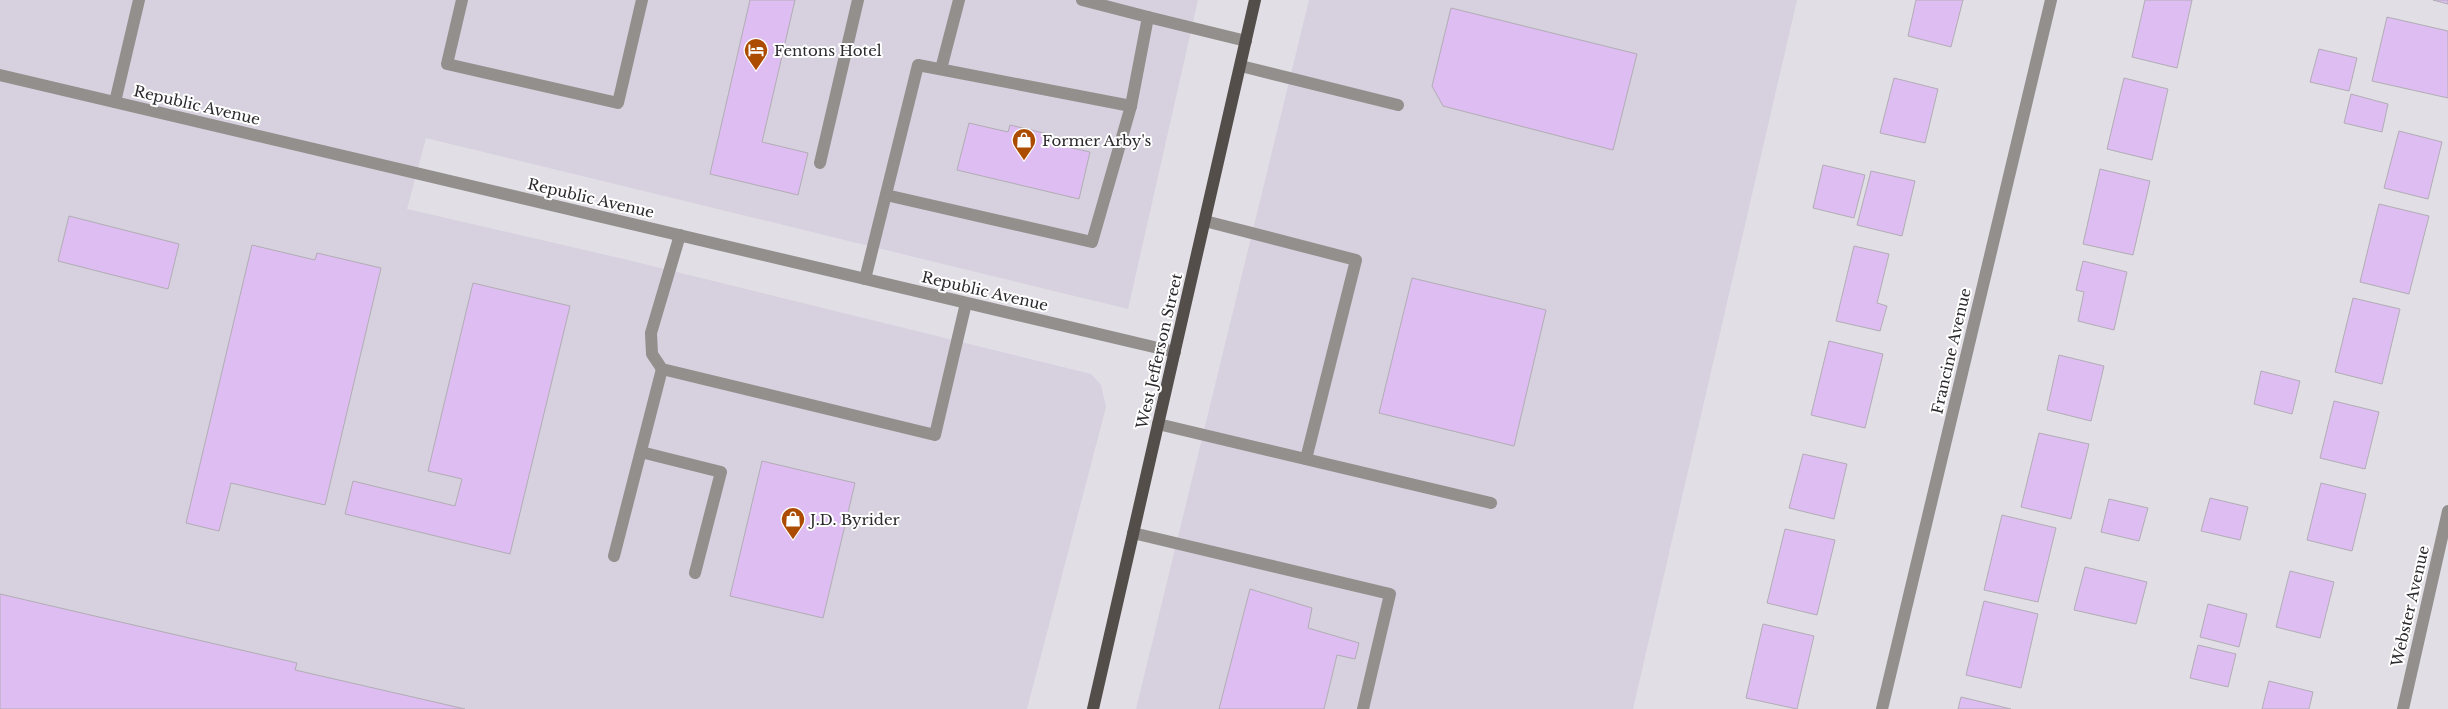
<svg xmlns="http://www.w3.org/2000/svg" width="2448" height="709" font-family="'Libre Baskerville',serif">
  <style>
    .built { fill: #d7d0de }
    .building { fill: #debdf2; stroke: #b1adb4 }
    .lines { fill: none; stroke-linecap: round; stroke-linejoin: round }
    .service { stroke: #928f8d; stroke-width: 12 }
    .minor { stroke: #928f8d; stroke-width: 12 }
    .primary { stroke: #544e4b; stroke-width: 12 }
    .labels { text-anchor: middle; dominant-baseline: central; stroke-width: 4; stroke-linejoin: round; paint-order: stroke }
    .poi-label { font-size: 15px; fill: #2b292c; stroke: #fff; text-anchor: start }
    .street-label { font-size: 15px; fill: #2b292c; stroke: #fff }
  </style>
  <rect width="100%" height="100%" fill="#e1dee5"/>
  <g class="built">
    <path d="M0 0H1198L1128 309 426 138 407 209 628 260 1091 374 1101 385 1106 407 1027 709H0Z"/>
    <path d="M1309 0H1797L1633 709H1136Z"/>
  </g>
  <g class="building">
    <path d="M750 0H795L762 142 808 153 798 195 710 174Z"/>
    <path d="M1916 0H1963L1951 47 1908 36Z"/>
    <path d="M2145 0H2192L2177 68 2132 57Z"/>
    <path d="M2433 0H2448V4Z"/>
    <path d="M1451 8 1637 54 1613 150 1443 106 1432 86Z"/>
    <path d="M2387 17 2448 31V98L2372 81Z"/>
    <path d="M2319 49 2357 58 2349 91 2310 82Z"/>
    <path d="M1894 78 1938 89 1925 143 1880 133Z"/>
    <path d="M2124 78 2168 89 2152 160 2107 149Z"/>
    <path d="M2351 94 2388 104 2382 132 2344 123Z"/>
    <path d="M969 123 1008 132 1010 125 1052 135 1050 143 1090 152 1079 199 957 170Z"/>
    <path d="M2399 131 2442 142 2428 199 2384 188Z"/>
    <path d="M1823 165 1865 175 1854 218 1813 208Z"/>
    <path d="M2100 169 2150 181 2133 255 2083 244Z"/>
    <path d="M1871 171 1915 181 1902 236 1857 225Z"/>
    <path d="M2379 204 2429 216 2409 294 2360 282Z"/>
    <path d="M69 216 179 244 168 289 58 261Z"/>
    <path d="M252 245 315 260 317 253 381 268 325 505 231 483 219 531 186 523Z"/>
    <path d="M1854 246 1889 254 1877 303 1887 306 1880 331 1836 321Z"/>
    <path d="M2083 261 2127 272 2114 330 2078 321 2084 292 2076 290Z"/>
    <path d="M1412 278 1546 310 1514 446 1379 413Z"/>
    <path d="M473 283 570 306 510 554 345 514 353 481 455 506 462 479 428 471Z"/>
    <path d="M2353 298 2400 309 2382 384 2335 372Z"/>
    <path d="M1829 341 1883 354 1865 428 1811 415Z"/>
    <path d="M2059 355 2104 366 2091 421 2047 410Z"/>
    <path d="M2261 371 2300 381 2292 414 2254 404Z"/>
    <path d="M2334 401 2379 412 2365 469 2320 458Z"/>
    <path d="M2039 433 2089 444 2071 519 2021 507Z"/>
    <path d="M1803 454 1847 464 1834 519 1789 508Z"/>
    <path d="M762 461 855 483 823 618 730 596Z"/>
    <path d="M2321 483 2366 494 2352 551 2307 540Z"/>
    <path d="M2210 498 2248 507 2240 540 2201 531Z"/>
    <path d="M2109 499 2148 508 2139 541 2101 532Z"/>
    <path d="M2002 515 2056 528 2038 602 1984 590Z"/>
    <path d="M1785 529 1835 540 1817 615 1767 603Z"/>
    <path d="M2085 567 2147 582 2136 624 2074 610Z"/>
    <path d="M2290 571 2334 582 2320 638 2276 627Z"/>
    <path d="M1250 589 1312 608 1308 628 1359 643 1355 659 1337 655 1324 709H1219Z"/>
    <path d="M0 594 297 663 295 670 465 709H0Z"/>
    <path d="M1984 601 2038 614 2021 688 1966 675Z"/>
    <path d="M2208 604 2247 614 2239 647 2200 637Z"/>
    <path d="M1763 624 1814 636 1797 709 1746 698Z"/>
    <path d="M2198 645 2236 654 2228 687 2190 678Z"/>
    <path d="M2269 681 2313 692 2309 709H2262Z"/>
    <path d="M1961 697 2011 709H1958Z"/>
  </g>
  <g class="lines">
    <g class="service">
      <path d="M462 0 447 64 618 103 642 0"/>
      <path d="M1082 0 1148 17"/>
      <path d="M1241 66 1398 105"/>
      <path d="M941 69 959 0"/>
      <path d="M115 102 139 0"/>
      <path d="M820 163 858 0"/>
      <path d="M886 195 1092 242 1131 106"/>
      <path d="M1205 221 1356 260 1306 459"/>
      <path d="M680 235 651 333 652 354 662 369 935 435 966 303"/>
      <path d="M865 279 918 65 1131 106 1148 17 1246 41"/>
      <path d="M1158 424 1491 503"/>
      <path d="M641 452 721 472 695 573"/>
      <path d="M1133 533 1390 594 1363 709"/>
      <path d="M614 556 662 369"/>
    </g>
    <g class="minor">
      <path d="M0 75 1175 352"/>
      <path d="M1882 709 2051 0"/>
      <path d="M2403 709 2448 511"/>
    </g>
    <path class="primary" d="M1093 709 1255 0"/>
  </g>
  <defs>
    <g id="hotel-pin" transform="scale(1.25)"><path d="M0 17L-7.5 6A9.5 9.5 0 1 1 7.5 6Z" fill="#ac4c00" stroke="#fff"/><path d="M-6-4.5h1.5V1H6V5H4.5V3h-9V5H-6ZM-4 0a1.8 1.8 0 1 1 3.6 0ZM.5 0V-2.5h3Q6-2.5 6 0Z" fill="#fff"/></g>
    <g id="shop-pin" transform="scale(1.25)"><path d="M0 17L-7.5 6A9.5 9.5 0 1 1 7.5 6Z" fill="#ac4c00" stroke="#fff"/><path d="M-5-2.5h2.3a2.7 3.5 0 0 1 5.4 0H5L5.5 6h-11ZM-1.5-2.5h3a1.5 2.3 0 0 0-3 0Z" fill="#fff"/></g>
  </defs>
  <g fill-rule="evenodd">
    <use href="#hotel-pin" x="756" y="50"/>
    <use href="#shop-pin" x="1024" y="140"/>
    <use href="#shop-pin" x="793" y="519"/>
  </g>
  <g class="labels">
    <g class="poi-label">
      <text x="774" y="50">Fentons Hotel</text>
      <text x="1042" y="140">Former Arby's</text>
      <text x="810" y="519">J.D. Byrider</text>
    </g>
    <g class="street-label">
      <text transform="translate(197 105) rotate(13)">Republic Avenue</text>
      <text transform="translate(591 198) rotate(13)">Republic Avenue</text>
      <text transform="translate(985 291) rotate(13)">Republic Avenue</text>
      <text transform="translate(1159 351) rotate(-77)">West Jefferson Street</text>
      <text transform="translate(1951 351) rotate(-77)">Francine Avenue</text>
      <text transform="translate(2410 606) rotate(-77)">Webster Avenue</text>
    </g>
  </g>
</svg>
